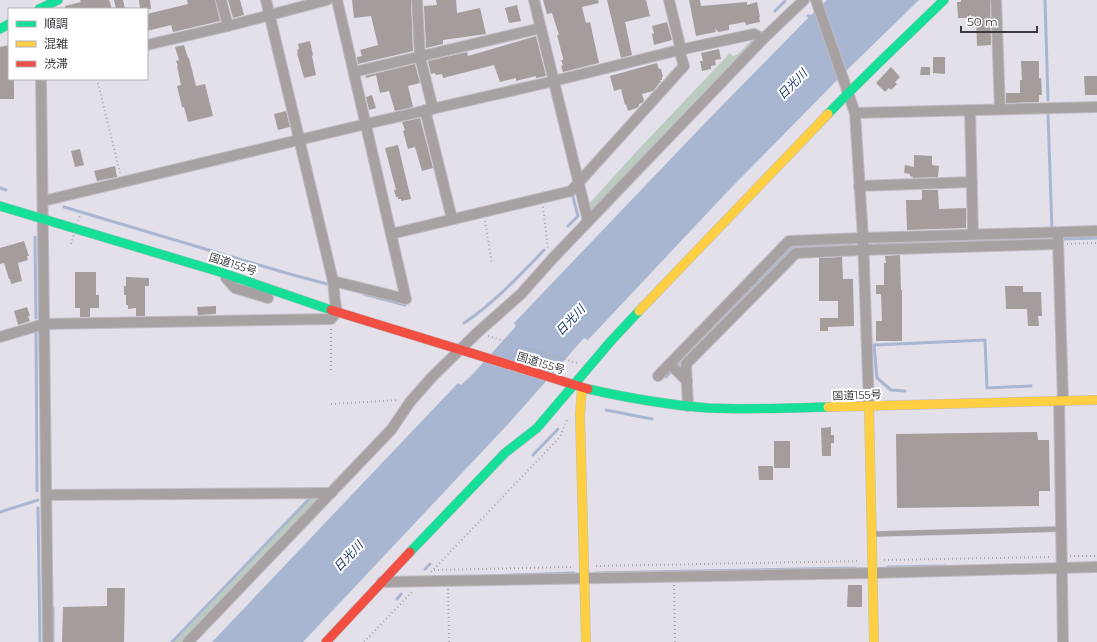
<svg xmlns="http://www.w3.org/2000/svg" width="1097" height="642" font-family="Montserrat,'Noto Sans JP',sans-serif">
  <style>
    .green { fill: #bbcbbf }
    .water { fill: #a9b6d2 }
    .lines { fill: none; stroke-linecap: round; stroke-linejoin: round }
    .stream { stroke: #a9b6d2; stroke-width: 3 }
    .building { fill: #a49d9c }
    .lane-casing { stroke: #bfbcc4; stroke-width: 6 }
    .street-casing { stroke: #bfbcc4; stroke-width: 12 }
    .fast-casing { stroke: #bfbcc4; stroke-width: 10 }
    .slow-casing { stroke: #bfbcc4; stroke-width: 10 }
    .jam-casing { stroke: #bfbcc4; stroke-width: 10 }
    .path { stroke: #a9a5a8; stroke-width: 2; stroke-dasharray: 1 3; stroke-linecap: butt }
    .lane { stroke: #a8a1a2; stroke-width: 5 }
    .street { stroke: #a8a1a2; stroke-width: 10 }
    .fast { stroke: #16e098; stroke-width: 9 }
    .slow { stroke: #ffcf43; stroke-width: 9 }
    .jam { stroke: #f24e42; stroke-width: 9 }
    .path-bridge { stroke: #a9a5a8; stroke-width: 2; stroke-dasharray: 1 3; stroke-linecap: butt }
    .labels { text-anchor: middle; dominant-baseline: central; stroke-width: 4; stroke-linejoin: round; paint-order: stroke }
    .street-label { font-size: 11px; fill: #3b3940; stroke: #fff }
    .water-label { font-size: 12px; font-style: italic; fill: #1d3563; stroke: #fff }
  </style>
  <rect width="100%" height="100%" fill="#e3e0ea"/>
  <g class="green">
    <path d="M753 39 755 40 751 48 591 211 587 209 588 205 636 152 730 53 733 56 738 54Z"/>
    <path d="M322 497 184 642H174L311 498Z"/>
  </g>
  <path class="water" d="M827 0H919L847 70 728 191 588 340 584 338 510 422 303 642H212L458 383 461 385 471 376 516 326 514 323 706 122 808 18 806 16 808 14 811 15Z"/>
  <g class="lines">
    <g class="stream">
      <path d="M1045 0 1048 100"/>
      <path d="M775 11 785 1V0"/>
      <path d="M1048 114 1052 230"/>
      <path d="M0 188 6 190"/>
      <path d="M64 207 286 273 327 284"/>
      <path d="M568 226 578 216 573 197"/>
      <path d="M35 237 36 318"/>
      <path d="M1063 239 1097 238"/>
      <path d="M876 244 1054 239"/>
      <path d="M364 294 405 305"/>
      <path d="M464 323C494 303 519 276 544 250"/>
      <path d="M36 330 37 491"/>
      <path d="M677 365 793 247 849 244"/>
      <path d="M666 377 672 370"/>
      <path d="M905 391 891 390 877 378 874 345 985 340 987 388 1031 386"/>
      <path d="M606 410 652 419"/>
      <path d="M533 455 558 429"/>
      <path d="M38 508 40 642"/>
      <path d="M0 512 38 500"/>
      <path d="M888 567 946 566"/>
      <path d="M425 569 430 564"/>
      <path d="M596 573 855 568"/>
      <path d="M513 575 574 573"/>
      <path d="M397 599 401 594"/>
      <path d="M53 642V608"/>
      <path d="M172 642 310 498"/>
    </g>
  </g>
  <g class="building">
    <path d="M80 0H109L112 9H65V6L81 2Z"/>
    <path d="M114 0H123L125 9H116Z"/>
    <path d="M139 0H150L151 9H140Z"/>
    <path d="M187 0H215L220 21 173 32 171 25 147 31V14L188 4Z"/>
    <path d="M228 0H240L244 15 233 18Z"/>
    <path d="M352 0H411L413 51 358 64 357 57 362 56 360 50 378 45 371 16 354 18Z"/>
    <path d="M436 0H456L457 13 480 8 486 34 443 40V44L426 48 424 6 437 5Z"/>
    <path d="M543 0H598L599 3 582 7 586 23 590 22 599 63 563 72 561 66 563 65 561 60H563V58L557 35H559L552 13 547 14Z"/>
    <path d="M607 0H646L650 16 625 22 632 55 621 58Z"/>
    <path d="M689 0H700L701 6 747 2V5L757 2 760 17H759L760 22 746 25 745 22 729 25V30L718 32 715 28 716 32 696 36Z"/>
    <path d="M961 0H990L991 45 977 46 976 20H972V18H958L957 2H961Z"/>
    <path d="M517 5 521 21 509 23 505 8Z"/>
    <path d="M667 22 672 40 654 45 652 34 654 33 652 26Z"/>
    <path d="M536 36 546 76 536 78V76L516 81V78L500 82 494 65 443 78 442 74 436 75 435 73 431 74 428 61 467 52 468 56Z"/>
    <path d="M310 41 313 55 312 56 316 75 304 78 297 53H298L297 50 299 49 298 44Z"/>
    <path d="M9 45V80H14V99H0V47Z"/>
    <path d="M184 45 188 58H189L196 86 205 84 213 116 188 122 184 107H182L177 86 181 85 177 66H178L176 61 179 60 175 47Z"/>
    <path d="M719 49 721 59 715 60 716 65 711 66V69L702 71 700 61H703L701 53Z"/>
    <path d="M933 57H945V74L933 73Z"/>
    <path d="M1021 61H1039V78H1041L1042 95H1039V102L1006 103V93H1020V80H1022Z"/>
    <path d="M657 63 659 69H661L663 77H662V80H660L661 82 658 84V85L653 91 642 94 644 101 642 103 639 104V106L637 108 628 111 626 104 625 105 621 89 614 91 610 76Z"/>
    <path d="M415 64 420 83 408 86 413 107 395 111 389 91 380 93 376 75 366 78 365 76Z"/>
    <path d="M891 67 900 77 895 82 897 84 891 90 889 88 885 92 876 83Z"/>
    <path d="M921 67H930V75H920Z"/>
    <path d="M1084 76H1097V95H1085Z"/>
    <path d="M372 95 376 108 369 110 366 97Z"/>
    <path d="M286 111 290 127 278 130 274 114Z"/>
    <path d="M420 118 433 168 422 171 415 147 408 149 403 131 405 130 402 122Z"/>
    <path d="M398 145 411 199 401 201V199H398V197H396L394 190H396L385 148Z"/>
    <path d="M80 149 84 165 75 167 71 151Z"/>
    <path d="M914 155 932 156V165L939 166 938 177 913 178V177L910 176V174L904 173 905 165 914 167Z"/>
    <path d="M115 166 117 177 97 181 94 171Z"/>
    <path d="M922 190H938L939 209 966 208V228L907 230 906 200H921L922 199Z"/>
    <path d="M24 241 29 256H27L28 260 18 263 22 281 11 284 10 279H9L4 263 0 264V248Z"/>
    <path d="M900 255 901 290H902V341H876V321H882L881 294H876V285H884V263H886L885 256Z"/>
    <path d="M842 257 843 279H853L854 326 828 327V331H820V318H838V301H819V258Z"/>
    <path d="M75 272H96V295H99V308H90V317H80V308H75Z"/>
    <path d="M126 277 149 278V286H145V316H136V308L128 309V305H126V295H124V286H126Z"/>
    <path d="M1005 286H1023V292H1041L1042 316H1038L1039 326H1028L1027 309H1006Z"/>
    <path d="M216 306V314L198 315 197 307Z"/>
    <path d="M27 307 30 316H28L30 321 18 325 14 311Z"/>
    <path d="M831 427V435H834V443H831V456H822L821 428Z"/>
    <path d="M1037 432 1038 440H1049L1050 491H1039V506L897 508 896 434Z"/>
    <rect x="774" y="441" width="16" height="27"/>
    <path d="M758 466H773V480H759Z"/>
    <path d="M848 585H862V607H847Z"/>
    <path d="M107 588H125L124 642H62L63 607 107 606Z"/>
  </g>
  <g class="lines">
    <g class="lane-casing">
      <path id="lane" d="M873 534 1061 529"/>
    </g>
    <g class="street-casing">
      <g id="street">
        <path d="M221 0 228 26"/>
        <path d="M417 0 420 57 433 109"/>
        <path d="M534 0 588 221"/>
        <path d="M669 0 681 50"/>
        <path d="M816 0 847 90"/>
        <path d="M996 0 1000 109"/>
        <path d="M147 45 228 26 327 0"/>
        <path d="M354 72 541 28"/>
        <path d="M41 79 48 642"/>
        <path d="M848 93 855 113 863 238 869 406"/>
        <path d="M425 110 452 219"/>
        <path d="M970 110 973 235"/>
        <path d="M855 113 1097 107"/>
        <path d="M859 186 972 182"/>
        <path d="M43 201 366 124 554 81 679 50 754 34 763 39"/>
        <path d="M391 234 571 191 684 66 679 50"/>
        <path d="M1058 239 1063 401"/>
        <path d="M226 278 235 288 268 298"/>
        <path d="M333 281 406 299 337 0"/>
        <path d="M0 337 44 324 331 319 337 312 335 301 333 281 266 0"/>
        <path d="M670 364 687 381"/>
        <path d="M658 376 789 241 863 238 1097 231"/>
        <path d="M1059 401 1063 642"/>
        <path d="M688 406 686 364 796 253 863 250 1058 244"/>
        <path d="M47 495 331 493"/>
        <path d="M382 582 873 573 1097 567"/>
        <path d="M188 642 391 430 410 402 432 377 477 333 521 294 554 257 763 39 804 0"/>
      </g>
    </g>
    <g class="fast-casing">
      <g id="fast">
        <path d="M39 9 58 0"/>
        <path d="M0 29 9 24"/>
        <path d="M828 114C865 75 905 38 944 0"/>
        <path d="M0 206 220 272 331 310"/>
        <path d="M588 389C628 398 668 405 709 408 749 410 788 408 828 407"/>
        <path d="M410 552 505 453 537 428 611 341 639 311"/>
      </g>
    </g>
    <g class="slow-casing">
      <g id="slow">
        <path d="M639 311 828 114"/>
        <path d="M582 388 580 415 586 642"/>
        <path d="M869 406 874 642"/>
        <path d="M828 407 1097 400"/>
      </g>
    </g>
    <g class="jam-casing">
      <g id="jam">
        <path d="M331 310 588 389"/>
        <path d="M326 642 410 552"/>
      </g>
    </g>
    <g class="path">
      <path d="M97 79 120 173"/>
      <path d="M543 207 548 249"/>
      <path d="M485 221 492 264"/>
      <path d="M1067 244 1097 243"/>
      <path d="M331 329V372"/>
      <path d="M488 336 577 363"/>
      <path d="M331 404 399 400"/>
      <path d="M1070 556H1097"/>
      <path d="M884 560 1052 557"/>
      <path d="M596 566 860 561"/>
      <path d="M434 570 572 567"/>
      <path d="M431 572 560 437 567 420"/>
      <path d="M674 585 675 642"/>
      <path d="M448 589 449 642"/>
      <path d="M364 642 413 591"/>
    </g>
    <use href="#lane" class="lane"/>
    <use href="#street" class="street"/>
    <use href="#fast" class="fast"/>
    <use href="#slow" class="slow"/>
    <use href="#jam" class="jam"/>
    <path class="path-bridge" d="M71 244 80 215"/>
  </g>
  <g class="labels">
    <g class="street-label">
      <text transform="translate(233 264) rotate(18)">国道155号</text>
      <text transform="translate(541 363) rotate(17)">国道155号</text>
      <text transform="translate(857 395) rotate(-2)">国道155号</text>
    </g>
    <g class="water-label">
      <text transform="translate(792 84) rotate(-46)">日光川</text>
      <text transform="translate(570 320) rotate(-47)">日光川</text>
      <text transform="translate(348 556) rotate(-47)">日光川</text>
    </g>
  </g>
  <rect x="8" y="8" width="140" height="72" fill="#ffffff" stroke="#b1b0b3"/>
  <rect x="16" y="21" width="20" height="6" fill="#16e098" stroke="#b1b0b3"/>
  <text x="44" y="28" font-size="12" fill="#3b3940">順調</text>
  <rect x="16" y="41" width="20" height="6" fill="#ffcf43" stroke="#b1b0b3"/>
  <text x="44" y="48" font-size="12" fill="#3b3940">混雑</text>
  <rect x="16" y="61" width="20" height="6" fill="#f24e42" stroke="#b1b0b3"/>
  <text x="44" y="68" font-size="12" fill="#3b3940">渋滞</text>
  <path d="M961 26v6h76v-6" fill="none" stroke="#3b3940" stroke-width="2"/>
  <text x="967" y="26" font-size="12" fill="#3b3940" stroke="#ffffff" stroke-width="3" paint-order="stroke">50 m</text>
</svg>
